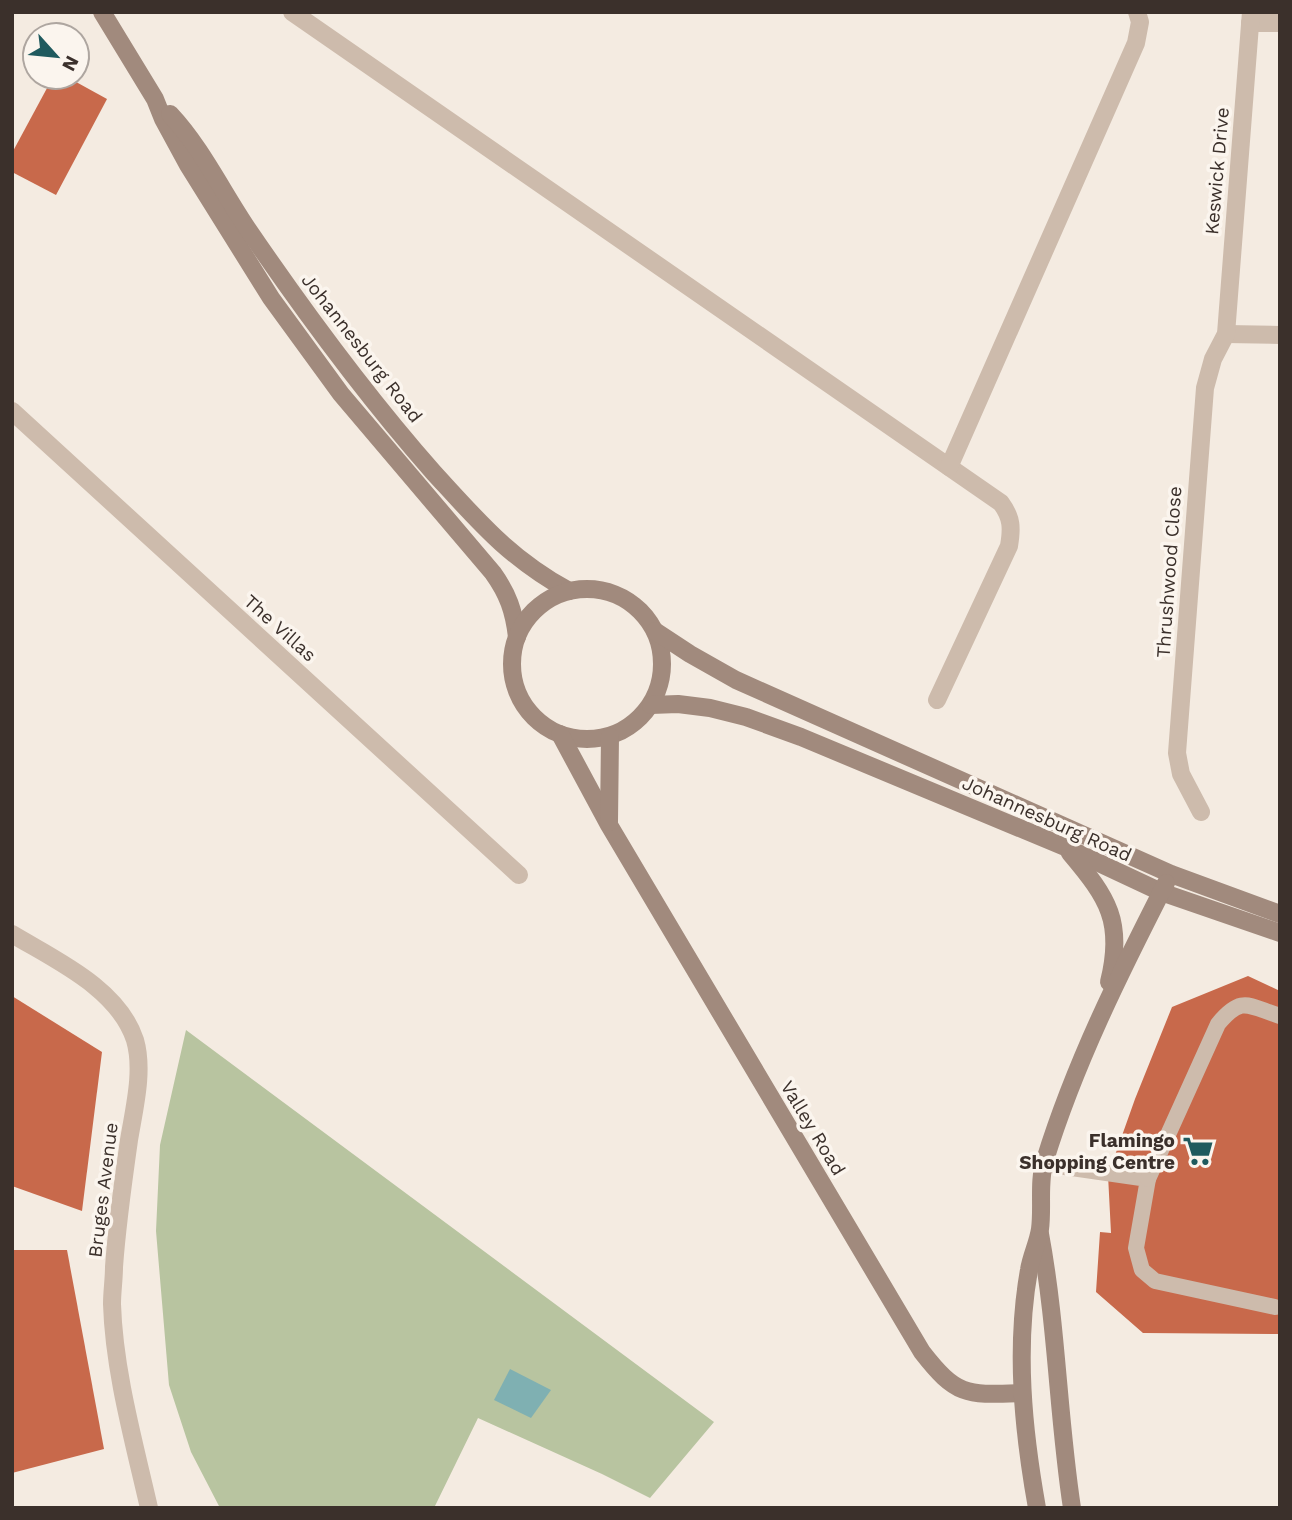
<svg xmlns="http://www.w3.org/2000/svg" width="1292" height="1520" font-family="'Work Sans',sans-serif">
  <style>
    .green { fill: #b8c4a0 }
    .water { fill: #7fb0b2 }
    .building { fill: #c8694b }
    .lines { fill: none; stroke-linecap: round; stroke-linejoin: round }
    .lane { stroke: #cdbbac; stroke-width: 16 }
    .street { stroke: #cdbbac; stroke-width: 18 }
    .secondary { stroke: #a18a7d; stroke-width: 18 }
    .labels { text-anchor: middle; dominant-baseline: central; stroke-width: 7; stroke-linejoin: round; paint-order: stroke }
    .street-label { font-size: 19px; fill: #3b302b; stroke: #fbf5ee }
    .poi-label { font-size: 19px; font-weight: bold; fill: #3b302b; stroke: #fbf5ee; text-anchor: end }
  </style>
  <rect width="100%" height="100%" fill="#f4ebe1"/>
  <path class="green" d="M186 1030 714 1422 650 1498 602 1474 478 1418 434 1508H220L191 1452 169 1385 156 1231 160 1145Z"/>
  <path class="water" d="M510 1369 551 1390 531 1418 494 1400Z"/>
  <g class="building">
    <path d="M53 77H67L107 99 56 195 12 172V153Z"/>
    <path d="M1248 976 1280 991V1334L1143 1333 1096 1292 1100 1232 1111 1233 1108 1175 1135 1099 1172 1007Z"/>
    <path d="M12 996 102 1052 82 1211 12 1186Z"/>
    <path d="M12 1250H67L104 1449 12 1473Z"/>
  </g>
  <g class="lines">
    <g class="lane">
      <path d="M1044 1164 1148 1179 1136 1248 1142 1270 1155 1281 1275 1307"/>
      <path d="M1148 1179 1218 1024C1242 995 1248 1006 1280 1016"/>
    </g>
    <g class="street">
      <path d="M292 12 1001 503C1012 518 1012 528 1009 546L937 700"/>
      <path d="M1250 23H1280"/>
      <path d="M1226 334 1280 335"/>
      <path d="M12 411 519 875"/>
      <path d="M949 467 1136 43 1140 22 1137 12"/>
      <path d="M1201 812 1181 774 1177 753 1205 388 1213 359 1226 334 1251 12"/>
      <path d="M12 934C55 960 118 988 135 1040 144 1071 134 1109 129 1140 123 1182 117 1224 114 1267 114 1279 112 1292 112 1304 114 1371 134 1442 149 1508"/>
    </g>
    <g class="secondary">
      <path d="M102 12 155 99 163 119 188 165 271 298 341 394 493 573C508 594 514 611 517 637"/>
      <path d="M170 114C201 147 222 191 247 228 305 313 366 396 434 473 479 522 509 558 569 591"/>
      <circle cx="587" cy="664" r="75"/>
      <path d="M655 631 690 654 736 680 1171 874 1280 914"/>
      <path d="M651 705 678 704 710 708 746 717 801 737 1065 847 1161 892 1280 933"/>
      <path d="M560 734 609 825 922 1352C957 1397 967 1395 1022 1393"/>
      <path d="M609 822 610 737"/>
      <path d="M1070 853C1108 898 1124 922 1109 982"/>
      <path d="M1040 1234C1057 1325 1058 1417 1072 1508"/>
      <path d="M1037 1508C1023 1430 1015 1348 1029 1270 1031 1256 1038 1243 1040 1229 1043 1207 1038 1181 1045 1160 1075 1063 1120 973 1166 883"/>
    </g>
  </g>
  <defs>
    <g id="supermarket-bare" transform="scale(2.415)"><path d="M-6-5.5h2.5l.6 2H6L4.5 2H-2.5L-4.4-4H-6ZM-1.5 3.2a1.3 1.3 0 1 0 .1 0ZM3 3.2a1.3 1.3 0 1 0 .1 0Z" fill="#1f5a5e" stroke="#fbf5ee" stroke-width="2.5" paint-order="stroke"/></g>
  </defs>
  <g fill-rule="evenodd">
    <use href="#supermarket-bare" x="1198" y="1151"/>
  </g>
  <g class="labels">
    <g class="street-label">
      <text transform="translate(1217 171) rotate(-85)">Keswick Drive</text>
      <text transform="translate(362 348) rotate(52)">Johannesburg Road</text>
      <text transform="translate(1169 572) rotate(-86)">Thrushwood Close</text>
      <text transform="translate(280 628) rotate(42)">The Villas</text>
      <text transform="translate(1047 819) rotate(24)">Johannesburg Road</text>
      <text transform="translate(813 1128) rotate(59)">Valley Road</text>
      <text transform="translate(103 1190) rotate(-83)">Bruges Avenue</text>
    </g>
    <g class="poi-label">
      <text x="1175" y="1140">Flamingo<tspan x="1175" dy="22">Shopping Centre</tspan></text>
    </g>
  </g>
  <rect width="1292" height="1520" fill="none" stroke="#3b302b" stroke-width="28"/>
  <g transform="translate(56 56) rotate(117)"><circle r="33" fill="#fbf5ee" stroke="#aea6a0" stroke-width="2"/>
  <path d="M0-5L12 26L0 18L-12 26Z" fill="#1f5a5e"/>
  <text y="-10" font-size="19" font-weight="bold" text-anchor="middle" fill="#3b302b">N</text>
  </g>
</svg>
